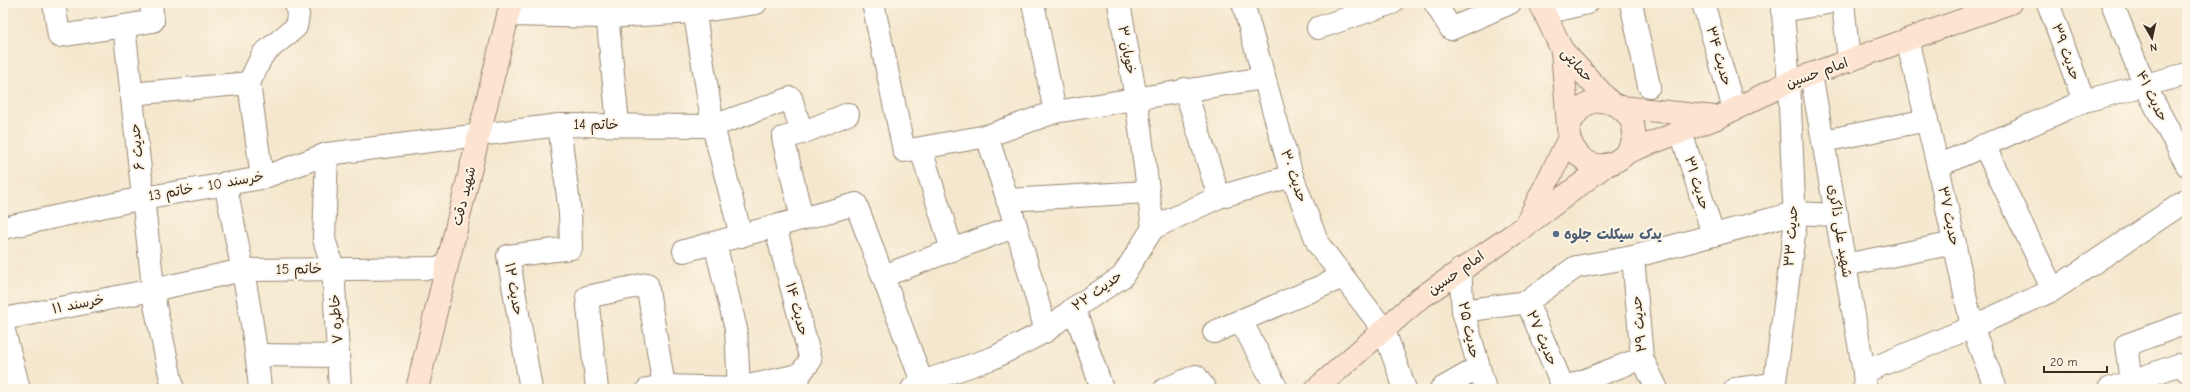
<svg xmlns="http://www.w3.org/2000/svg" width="2190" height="392" font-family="'Comic Neue','Playpen Sans Arabic',sans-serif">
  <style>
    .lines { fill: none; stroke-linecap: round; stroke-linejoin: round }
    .street-casing { stroke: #988876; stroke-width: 24 }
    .secondary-casing { stroke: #988876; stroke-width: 24 }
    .street { stroke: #fff; stroke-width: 22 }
    .secondary { stroke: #fde4d1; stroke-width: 22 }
    .service-dot { fill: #5c6f8a; stroke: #fcf5e5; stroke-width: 1.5 }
    .labels { text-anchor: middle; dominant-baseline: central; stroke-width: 4; stroke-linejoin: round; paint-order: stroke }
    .street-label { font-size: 14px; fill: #3b2a1e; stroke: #fcf5e5 }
    .service-label { font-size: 14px; font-weight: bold; fill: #4e5e75; stroke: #fcf5e5; text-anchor: start }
  </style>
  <rect width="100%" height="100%" fill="#fcf5e5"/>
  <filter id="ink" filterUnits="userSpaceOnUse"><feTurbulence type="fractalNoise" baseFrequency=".025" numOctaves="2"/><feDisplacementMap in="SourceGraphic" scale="8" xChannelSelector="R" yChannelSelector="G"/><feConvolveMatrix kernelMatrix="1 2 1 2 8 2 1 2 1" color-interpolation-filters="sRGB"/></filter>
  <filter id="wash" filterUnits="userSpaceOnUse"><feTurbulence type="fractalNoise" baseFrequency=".012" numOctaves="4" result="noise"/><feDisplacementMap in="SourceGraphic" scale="16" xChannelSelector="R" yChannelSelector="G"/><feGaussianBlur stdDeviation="0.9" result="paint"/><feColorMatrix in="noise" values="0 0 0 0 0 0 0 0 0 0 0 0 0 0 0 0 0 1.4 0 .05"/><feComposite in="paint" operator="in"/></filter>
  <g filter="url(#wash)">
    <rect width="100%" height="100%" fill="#f4e7cd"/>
  </g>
  <g filter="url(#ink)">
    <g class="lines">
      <g class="street-casing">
        <g id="street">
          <path d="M54 3 59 36 124 26 155 305 173 389"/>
          <path d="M693 3 713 126 741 236"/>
          <path d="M873 3 904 151 987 136"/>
          <path d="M1033 3 1055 112"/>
          <path d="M1119 3 1136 98 1153 228"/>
          <path d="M1243 3 1292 176 1318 244 1384 330 1405 389"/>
          <path d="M1435 3 1451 29 1510 3"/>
          <path d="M1631 3 1649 86"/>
          <path d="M1703 3 1734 109"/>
          <path d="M1843 3 1849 61"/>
          <path d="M2048 3 2084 101"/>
          <path d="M2112 3 2145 86 2187 165"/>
          <path d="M606 4 618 124"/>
          <path d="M1782 11 1827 3"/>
          <path d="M1545 13 1587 3"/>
          <path d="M508 15 606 17 693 12 756 3"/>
          <path d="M124 26 153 21 151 3"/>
          <path d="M1318 28 1392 3"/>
          <path d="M1907 40 1938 166 1972 327 1996 389"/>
          <path d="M1811 74 1864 372 1865 389"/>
          <path d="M249 83 262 178"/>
          <path d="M1185 89 1219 197"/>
          <path d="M131 94 249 83 263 54 296 27 298 15 296 3"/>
          <path d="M1681 132 1713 235"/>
          <path d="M1824 141 1927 120"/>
          <path d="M1984 145 2053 290"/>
          <path d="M921 149 952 250"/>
          <path d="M327 154 324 239 333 268 340 389"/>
          <path d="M1938 166 2084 101 2187 74"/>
          <path d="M225 183C239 251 254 319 260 389"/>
          <path d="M1007 200 1147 192"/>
          <path d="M802 219 783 138 802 133 848 114"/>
          <path d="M775 226 811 360 799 375 798 389"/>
          <path d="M3 228 143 198 262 178 327 154 559 125 713 126 791 98 802 133"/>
          <path d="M715 243 736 329 739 389"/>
          <path d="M684 251 856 204 922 382"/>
          <path d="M1633 257 1642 358 1657 389"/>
          <path d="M1845 265 1955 243"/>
          <path d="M1460 270 1463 311 1485 389"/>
          <path d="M883 276 1016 226"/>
          <path d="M1527 302 1576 267 1633 257 1794 213 1837 215"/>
          <path d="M1074 308 1102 389"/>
          <path d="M1463 311 1527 302 1564 389"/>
          <path d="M3 319 153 290 243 270 446 268"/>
          <path d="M1241 321 1277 389"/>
          <path d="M3 327 19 389"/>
          <path d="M1046 331 1016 226 987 136 1055 112 1263 78"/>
          <path d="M1214 332 1343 277"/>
          <path d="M257 355 338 356"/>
          <path d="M1864 372 1972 327 2053 290 2187 200"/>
          <path d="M531 389 508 256 571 248 570 213 559 125"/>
          <path d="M597 389 587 297 647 284 664 386"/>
          <path d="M648 389 664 386 739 388 799 375"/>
          <path d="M912 389 922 382 993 358 1046 331 1074 308 1122 277 1153 228 1219 197 1292 176"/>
          <path d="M1165 389 1196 376 1205 389"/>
          <path d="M1441 389 1478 368"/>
          <path d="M1562 389 1642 358"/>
          <path d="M1735 389 1774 384"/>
          <path d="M1774 389 1795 227 1789 82 1782 3"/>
          <path d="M2109 389 2178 365 2184 366 2187 371"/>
          <path d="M2132 389 2126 345 2187 323"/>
        </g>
      </g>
      <g class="secondary-casing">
        <g id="secondary">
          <path d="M1540 3 1562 50 1609 101"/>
          <path d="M1562 50 1569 138C1591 197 1658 147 1625 112 1618 105 1611 102 1601 101 1585 101 1576 112 1569 126"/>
          <path d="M1621 107 1714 117"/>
          <path d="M1628 152 1717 118 1789 82 2010 3"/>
          <path d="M1527 222 1569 138"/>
          <path d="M417 389 511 3"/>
          <path d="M1316 389 1419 299 1524 227 1606 165"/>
        </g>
      </g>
      <use href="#street" class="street"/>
      <use href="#secondary" class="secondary"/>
    </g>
  </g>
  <circle class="service-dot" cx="1556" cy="234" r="4"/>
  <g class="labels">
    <g class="street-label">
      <text transform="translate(1127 50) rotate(80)">خوبان ۳</text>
      <text transform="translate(2066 52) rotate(70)">حدیث ۳۹</text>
      <text transform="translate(1719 56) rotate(74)">حدیث ۳۴</text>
      <text transform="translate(1577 65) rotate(49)">حمایتی</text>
      <text transform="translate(1817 73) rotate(-20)">امام حسین</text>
      <text transform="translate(2152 96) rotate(64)">حدیث ۴۱</text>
      <text x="596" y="124">خاتم 14</text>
      <text transform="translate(137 147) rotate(-96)">حدیث ۶</text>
      <text transform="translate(1294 176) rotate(71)">حدیث ۳۰</text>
      <text transform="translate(1697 183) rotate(73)">حدیث ۳۱</text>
      <text transform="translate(206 186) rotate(-10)">خرسند 10 - خاتم 13</text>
      <text transform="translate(464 196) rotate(-76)">شهید دقت</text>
      <text transform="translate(1949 216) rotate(78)">حدیث ۳۷</text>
      <text transform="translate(1840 231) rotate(81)">شهید علی ذاکری</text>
      <text transform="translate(1791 236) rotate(-86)">حدیث ۳۳</text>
      <text transform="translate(299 269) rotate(-1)">خاتم 15</text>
      <text transform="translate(1456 273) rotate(-35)">امام حسین</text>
      <text transform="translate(514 289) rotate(80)">حدیث ۱۲</text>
      <text transform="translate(1097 291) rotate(-36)">حدیث ۲۲</text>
      <text transform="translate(78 304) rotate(-11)">خرسند ۱۱</text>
      <text transform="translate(797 309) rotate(75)">حدیث ۱۴</text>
      <text transform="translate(336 319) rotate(-94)">خاطره ۷</text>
      <text transform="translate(1639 324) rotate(-96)">حدیث ۲۹</text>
      <text transform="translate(1469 330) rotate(78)">حدیث ۲۵</text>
      <text transform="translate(1542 338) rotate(67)">حدیث ۲۷</text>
    </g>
    <g class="service-label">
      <text x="1564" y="234">یدک سیکلت جلوه</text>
    </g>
  </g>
  <rect width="2190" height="392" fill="none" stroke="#fcf5e5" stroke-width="16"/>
  <g transform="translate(2152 38) rotate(171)" stroke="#fcf5e5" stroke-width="3" paint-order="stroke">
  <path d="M0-3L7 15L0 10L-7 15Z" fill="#3b2a1e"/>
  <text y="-6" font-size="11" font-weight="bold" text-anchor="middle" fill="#3b2a1e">N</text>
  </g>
  <path d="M2044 366v6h63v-6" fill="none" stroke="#3b2a1e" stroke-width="2"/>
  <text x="2050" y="366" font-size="12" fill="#3b2a1e" stroke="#fcf5e5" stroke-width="3" paint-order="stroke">20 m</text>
</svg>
